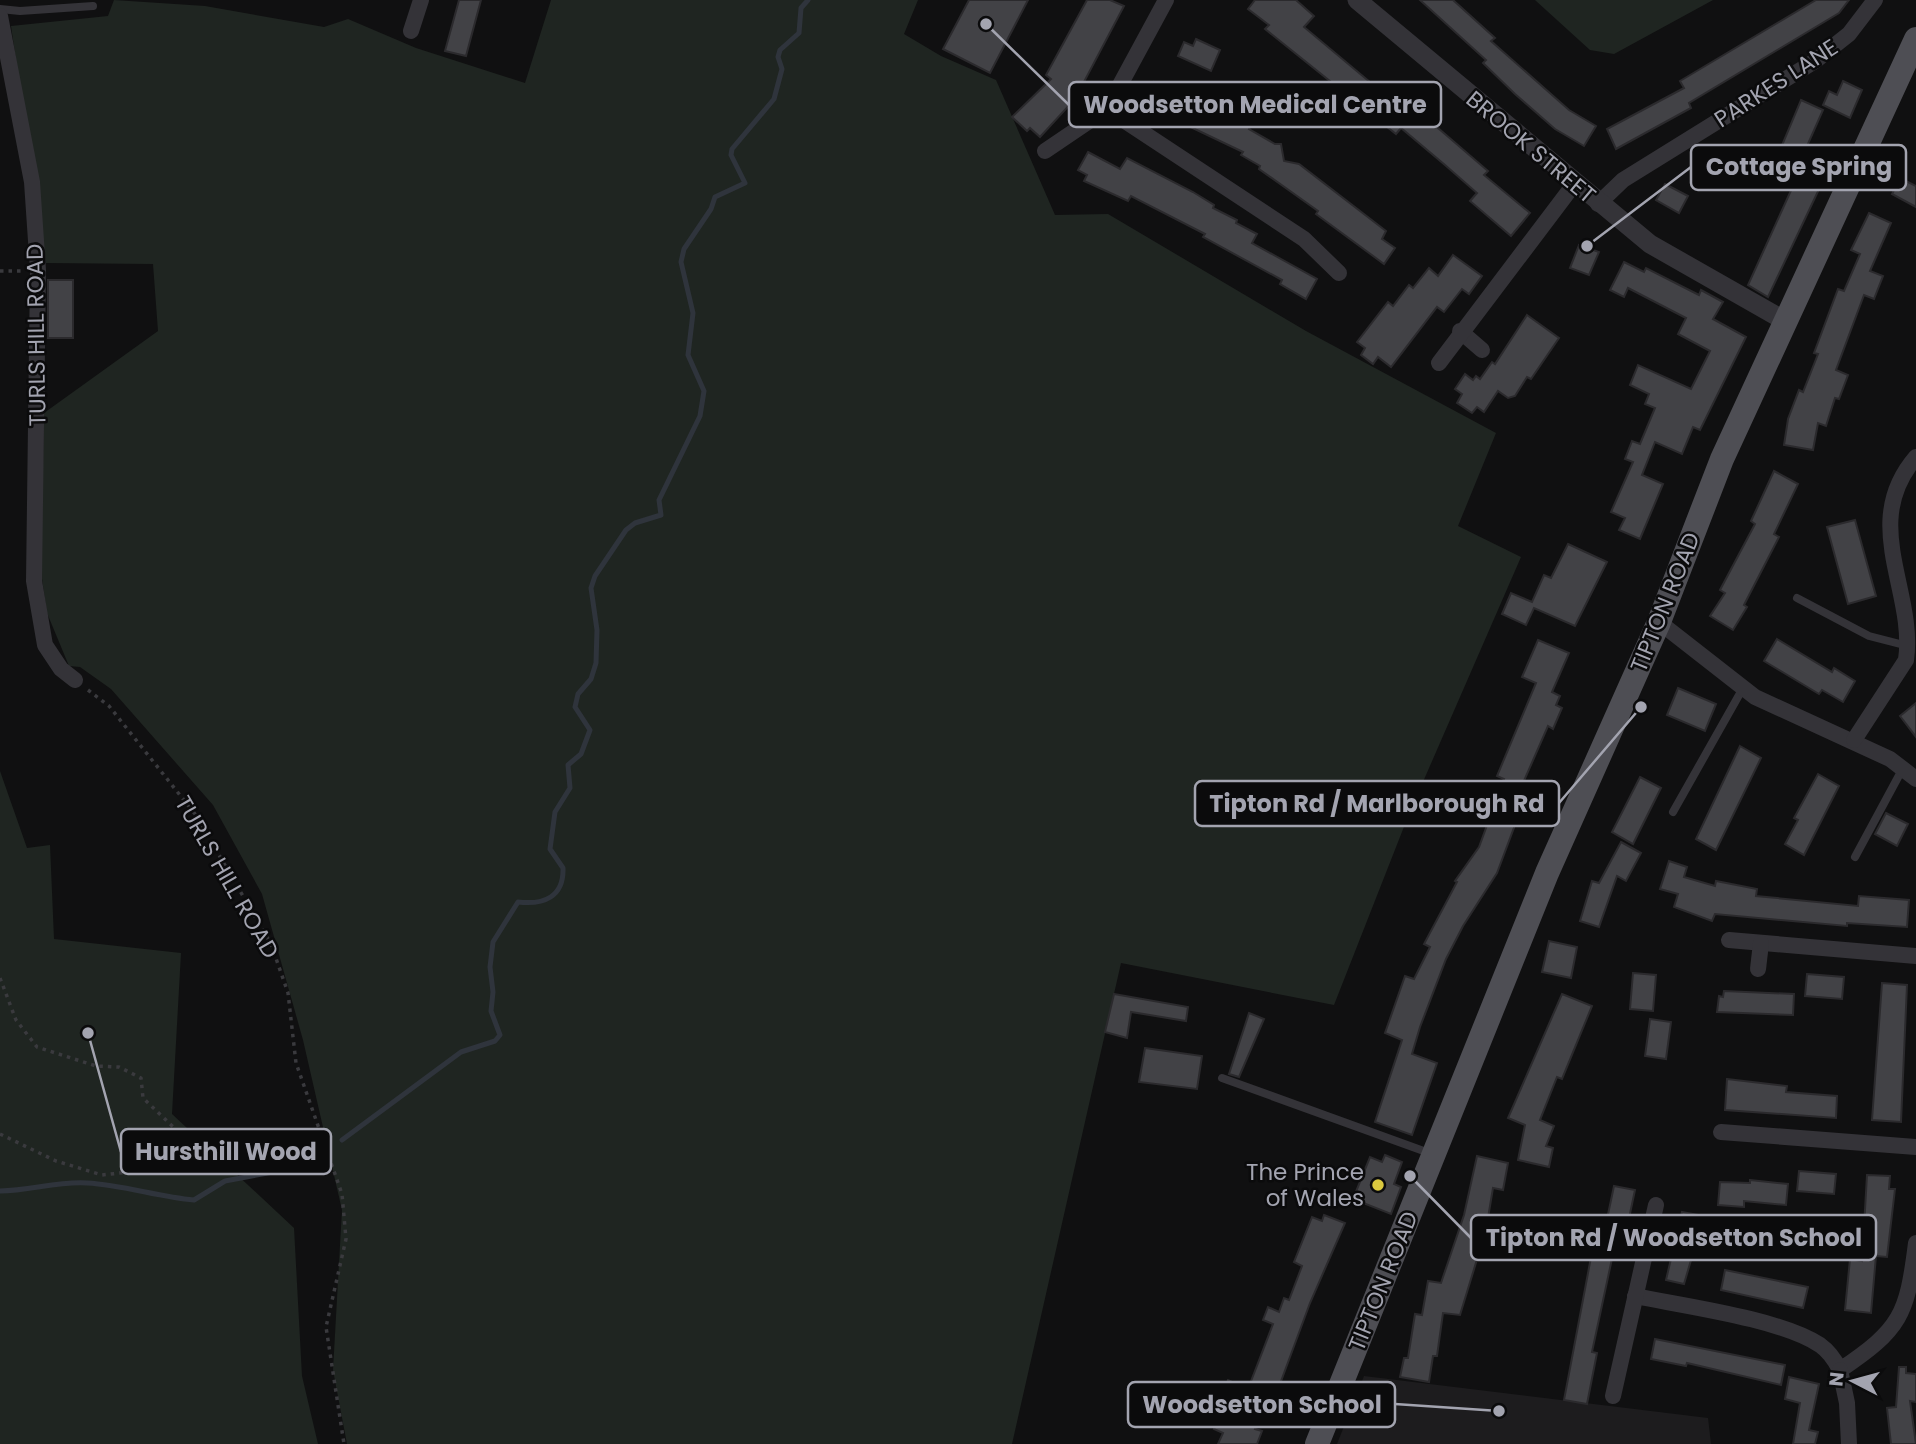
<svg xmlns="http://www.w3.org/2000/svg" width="1916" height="1444" font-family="Poppins,sans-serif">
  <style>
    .built { fill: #1d1c1e }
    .green { fill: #1f2521 }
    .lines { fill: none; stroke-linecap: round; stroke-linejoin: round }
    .stream { stroke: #2f343c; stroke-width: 5 }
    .building { fill: #424246; stroke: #2b2a2d; stroke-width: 2 }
    .path { stroke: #3a3a3e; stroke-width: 3.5; stroke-dasharray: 3.5 5; stroke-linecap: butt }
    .service { stroke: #343338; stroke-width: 8 }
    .minor { stroke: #343338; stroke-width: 16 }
    .tertiary { stroke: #343338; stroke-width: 19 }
    .primary { stroke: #4e4e54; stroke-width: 24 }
    .poi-dot { fill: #dac83f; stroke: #0b0b0c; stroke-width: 2.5 }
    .labels { text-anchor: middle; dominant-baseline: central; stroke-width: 5; stroke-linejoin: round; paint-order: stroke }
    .street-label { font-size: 23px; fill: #a3a4b0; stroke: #0b0b0c }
    .poi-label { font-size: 23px; fill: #a3a4b0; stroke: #0b0b0c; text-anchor: end }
    .leader { fill: none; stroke: #a3a4b0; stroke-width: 2.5 }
    .callout-dot { fill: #a3a4b0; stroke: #0b0b0c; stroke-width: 2.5 }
    .callout { fill: #0b0b0c; stroke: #a3a4b0; stroke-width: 2.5 }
    .callout-label { font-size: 24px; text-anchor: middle; font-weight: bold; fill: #a3a4b0 }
  </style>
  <rect width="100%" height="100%" fill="#101011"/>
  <path class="built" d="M1364 1376 1708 1418 1711 1444H1337Z"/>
  <g class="green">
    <path d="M114 0 205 6 324 27 348 19 416 48 525 83 551 0H918L904 34 941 56 996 80 1055 215 1108 214 1306 331 1496 433 1458 526 1521 557 1409 814 1334 1005 1121 963 1012 1444H347L333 1370 342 1210 303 1040 262 894 213 805 111 689 80 667 69 666 47 613 41 572 44 413 158 331 153 264 46 263 11 26 108 16Z"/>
    <path d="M1535 0H1713L1614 54 1590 50Z"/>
    <path d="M0 771 27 848 50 845 54 939 181 953 172 1114 294 1228 302 1376 318 1444H0Z"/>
  </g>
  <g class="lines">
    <g class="stream">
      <path d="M342 1140 461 1052 495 1041 500 1035 491 1011 493 992 490 967 493 942 518 902C544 905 564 897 563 868L550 849 555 812 570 788 568 765 581 754 590 730 575 707 578 694 591 679 596 663 597 630 591 588 595 576 626 530 635 523 661 515 659 500 700 416 704 391 688 355 693 313 681 262 684 249 711 209 715 197 745 183 731 155 732 149 774 99 782 69 778 57 780 50 799 33 801 8 808 0"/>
      <path d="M0 1191C30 1191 57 1181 87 1183 124 1185 158 1197 194 1200L225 1181 273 1172 303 1162H323"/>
    </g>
  </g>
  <g class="building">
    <path d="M459 0H481L466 56 445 51Z"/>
    <path d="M969 0H1028L990 73 943 49Z"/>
    <path d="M1087 0H1110L1124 6 1075 99 1040 137 1030 128 1027 131 1012 117 1051 79 1046 75Z"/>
    <path d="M1255 0H1296L1314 16 1304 27 1419 123 1424 116 1488 171 1484 175 1530 213 1511 236 1470 201 1477 193 1445 165 1401 128 1396 134 1265 29 1269 25 1248 9Z"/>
    <path d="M1420 0H1453L1495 38 1491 41 1569 110 1596 126 1584 146 1555 129 1515 94 1483 63 1486 60Z"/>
    <path d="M1816 0H1849L1839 13 1689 103 1691 108 1616 149 1607 129 1684 88 1680 81Z"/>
    <path d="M1196 39 1220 50 1211 71 1178 56 1184 42 1193 46Z"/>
    <path d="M1843 81 1862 90 1850 118 1823 105 1829 91 1837 95Z"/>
    <path d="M1154 82 1188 102 1193 103 1196 99 1212 108 1225 104 1227 111 1251 125 1249 129 1275 144H1281L1284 161 1299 164 1386 231 1382 239 1395 248 1384 264 1316 214 1318 211 1259 169 1260 166 1241 155 1243 152 1178 121 1180 118 1145 98Z"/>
    <path d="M1801 100 1823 110 1796 171 1775 162Z"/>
    <path d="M1088 152 1120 169 1127 158 1193 192 1214 205 1213 208 1237 220 1236 223 1257 234 1252 243 1317 279 1306 299 1280 284 1282 280 1203 237 1205 234 1131 196 1128 201 1084 181 1087 175 1078 170Z"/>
    <path d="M1798 175 1821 185 1768 297 1748 285Z"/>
    <path d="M1900 178 1916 186V207L1892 194Z"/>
    <path d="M1665 184 1688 196 1679 213 1656 200Z"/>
    <path d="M1869 213 1891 223 1870 271 1883 276 1874 299 1864 295 1836 370 1848 375 1839 399 1835 398 1826 426 1818 423 1813 450 1784 445 1788 419 1799 390 1803 392 1818 354 1814 353 1838 289 1844 291 1860 254 1851 250Z"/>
    <path d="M1579 245 1599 252 1589 275 1570 268Z"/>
    <path d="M1453 255 1482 276 1469 294 1462 289 1444 312 1437 307 1391 367 1378 357 1373 364 1361 355 1365 348 1357 342 1388 302 1393 306 1409 285 1413 288 1429 268 1438 276Z"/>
    <path d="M1624 262 1644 272 1646 268 1699 295 1701 290 1723 302 1713 319 1746 337 1700 430 1693 427 1682 454 1655 442 1642 475 1663 484 1640 539 1619 530 1625 518 1611 512 1633 462 1625 459 1632 441 1640 444 1655 408 1645 404 1649 394 1630 385 1638 365 1691 389 1710 351 1678 334 1686 318 1628 288 1624 297 1610 290Z"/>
    <rect x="48" y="280" width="25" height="58"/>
    <path d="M1527 315 1559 338 1531 379 1527 377 1515 396 1508 398 1498 391 1484 412 1477 407 1472 413 1457 403 1462 394 1455 389 1465 374 1473 380 1476 376 1480 379 1492 362 1495 364Z"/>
    <path d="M1774 471 1798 484 1774 534 1779 537 1744 605 1747 607 1733 630 1710 616 1725 593 1720 590 1755 524 1751 521Z"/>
    <path d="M1855 520 1876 596 1848 604 1827 527Z"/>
    <path d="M1568 544 1607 562 1575 626 1534 608 1526 625 1502 614 1511 593 1532 602 1544 575 1551 578Z"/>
    <path d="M1777 639 1832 672 1834 668 1855 681 1843 702 1822 690 1819 694 1764 661Z"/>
    <path d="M1538 640 1569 653 1552 692 1560 696 1556 705 1562 708 1553 729 1548 726 1520 790 1527 793 1497 873 1463 926 1446 959 1420 1027 1412 1054 1437 1063 1412 1135 1375 1122 1402 1040 1385 1033 1405 976 1414 979 1430 947 1424 944 1457 882 1455 881 1479 847 1504 779 1497 776 1536 683 1522 677Z"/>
    <path d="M1678 688 1716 704 1705 731 1667 715Z"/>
    <path d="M1916 703V737L1900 716Z"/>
    <path d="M1740 746 1761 758 1716 850 1696 839Z"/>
    <path d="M1818 774 1839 786 1804 855 1785 844 1798 820 1794 818Z"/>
    <path d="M1640 777 1661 788 1633 844 1612 832Z"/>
    <path d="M1886 813 1908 824 1897 846 1875 834Z"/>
    <path d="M1621 842 1641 853 1626 881 1617 876 1599 927 1580 921 1592 881 1599 883Z"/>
    <path d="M1669 861 1687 867 1684 877 1715 886 1716 881 1757 889 1756 896 1858 906 1859 896 1909 900 1907 927 1847 923V926L1715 914 1712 921 1674 907 1678 894 1660 889Z"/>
    <path d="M1549 941 1577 947 1571 978 1542 972Z"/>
    <path d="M1633 973 1656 975 1653 1011 1630 1009Z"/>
    <path d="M1807 974 1844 977 1842 999 1805 996Z"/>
    <path d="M1882 983 1907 985 1901 1122 1872 1120Z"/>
    <path d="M1724 991 1794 994 1793 1015 1717 1012 1719 996 1723 997Z"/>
    <path d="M1114 994 1188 1007 1186 1021 1131 1012 1127 1038 1105 1032Z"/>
    <path d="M1562 994 1592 1006 1562 1079 1557 1077 1540 1120 1554 1126 1546 1146 1553 1148 1549 1167 1518 1160 1525 1125 1508 1118Z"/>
    <path d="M1249 1013 1264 1019 1239 1077 1229 1074Z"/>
    <path d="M1650 1019 1671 1022 1666 1059 1645 1056Z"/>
    <path d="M1145 1048 1202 1056 1197 1089 1139 1082Z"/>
    <path d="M1727 1079 1787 1086 1786 1092 1837 1096 1836 1118 1725 1110Z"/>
    <path d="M1385 1155 1402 1162 1394 1184 1401 1187 1391 1214 1353 1199 1370 1157 1382 1162Z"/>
    <path d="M1477 1156 1508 1163 1503 1190 1493 1188 1486 1230 1460 1315 1443 1313 1437 1356H1433L1429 1382 1400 1377 1404 1358H1408L1415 1314 1422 1315 1428 1281 1441 1283 1464 1215Z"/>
    <path d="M1799 1171 1836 1174 1834 1194 1797 1191Z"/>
    <path d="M1867 1175 1890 1176 1889 1189H1895L1887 1257 1876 1256 1871 1313 1845 1310 1850 1259 1862 1261Z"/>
    <path d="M1750 1180 1788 1184 1786 1205 1744 1201V1207L1718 1205 1720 1182 1750 1183Z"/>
    <path d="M1614 1186 1635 1190 1624 1242 1616 1240 1592 1352 1597 1353 1587 1404 1564 1400 1595 1236 1603 1238Z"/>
    <path d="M1682 1212 1704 1216 1684 1284 1666 1280Z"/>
    <path d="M1324 1215 1345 1223 1310 1303 1277 1392 1271 1390 1255 1429 1262 1431 1257 1444H1218L1223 1433 1214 1429 1227 1396 1223 1394 1228 1380 1248 1389 1273 1324 1263 1320 1268 1307 1279 1312 1284 1298 1289 1300 1302 1266 1294 1262 1312 1217 1322 1221Z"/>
    <path d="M1725 1270 1808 1287 1803 1308 1721 1290Z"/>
    <path d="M1655 1339 1785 1365 1781 1385 1687 1363 1686 1366 1651 1359Z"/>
    <path d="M1899 1367H1906V1373L1916 1374V1402L1910 1401 1916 1444H1891L1887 1408 1896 1407Z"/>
    <path d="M1789 1377 1819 1384 1809 1430 1818 1432 1815 1444H1793L1800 1403 1785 1399Z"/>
  </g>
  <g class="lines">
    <g class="path">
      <path d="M0 271H22"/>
      <path d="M88 690 109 706 195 814 271 944 288 993 296 1063 342 1194 346 1239 326 1327 344 1444"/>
      <path d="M0 978 16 1020 37 1047 96 1066 119 1067 141 1078 143 1098 193 1146"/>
      <path d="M0 1134 56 1161 102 1175 147 1170 193 1146 323 1140"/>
    </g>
    <g class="service">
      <path d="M0 9 20 11 93 6"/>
      <path d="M1797 598 1869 636 1908 646"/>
      <path d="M1673 812 1743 688"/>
      <path d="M1855 857 1903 768"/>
      <path d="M1222 1078 1432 1154"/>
    </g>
    <g class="minor">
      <path d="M0 16 32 182 38 270 34 581 45 645 61 669 75 680"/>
      <path d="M411 31 421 0"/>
      <path d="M1107 109 1304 239 1339 273"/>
      <path d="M1045 151 1107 109 1166 0"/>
      <path d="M1598 204 1623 180 1815 61 1849 34 1875 0"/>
      <path d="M1460 331 1482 350"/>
      <path d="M1439 363 1575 183"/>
      <path d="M1659 622 1755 697 1890 759 1916 779"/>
      <path d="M1854 740 1906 660C1916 591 1859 523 1916 457"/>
      <path d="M1729 940 1916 956"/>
      <path d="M1758 969 1761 943"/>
      <path d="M1721 1132 1916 1147"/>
      <path d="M1635 1296C1684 1306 1781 1319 1820 1345 1830 1352 1835 1360 1840 1370 1901 1329 1907 1315 1916 1243"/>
      <path d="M1840 1370 1847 1403 1849 1444"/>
      <path d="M1613 1396 1656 1205"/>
    </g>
    <path class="tertiary" d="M1357 0 1650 244 1787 322"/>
    <path class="primary" d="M1317 1444 1547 873 1659 622 1722 459 1916 39"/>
  </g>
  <circle class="poi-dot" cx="1378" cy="1185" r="7"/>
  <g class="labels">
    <g class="street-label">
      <text transform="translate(1776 83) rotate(-33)">PARKES LANE</text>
      <text transform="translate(1531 147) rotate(40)">BROOK STREET</text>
      <text transform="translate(36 335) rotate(-91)">TURLS HILL ROAD</text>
      <text transform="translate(1665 602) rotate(-68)">TIPTON ROAD</text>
      <text transform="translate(227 877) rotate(60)">TURLS HILL ROAD</text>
      <text transform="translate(1383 1281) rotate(-68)">TIPTON ROAD</text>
    </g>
    <g class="poi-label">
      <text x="1364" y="1172">The Prince<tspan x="1364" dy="26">of Wales</tspan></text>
    </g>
  </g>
  <path class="leader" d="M986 24L1069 105M1587 246L1691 167M1641 707L1559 803M88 1033L121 1152M1410 1176L1471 1238M1499 1411L1395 1404"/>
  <g class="callout-dot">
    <circle cx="986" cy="24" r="7"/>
    <circle cx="1587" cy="246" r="7"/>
    <circle cx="1641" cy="707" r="7"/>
    <circle cx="88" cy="1033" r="7"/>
    <circle cx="1410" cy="1176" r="7"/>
    <circle cx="1499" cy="1411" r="7"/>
  </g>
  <g class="callout">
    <rect x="1069" y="82" width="372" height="45" rx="7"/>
    <rect x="1691" y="145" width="215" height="45" rx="7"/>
    <rect x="1195" y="781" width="364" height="45" rx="7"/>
    <rect x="121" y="1129" width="210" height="45" rx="7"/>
    <rect x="1471" y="1215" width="405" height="45" rx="7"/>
    <rect x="1128" y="1382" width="267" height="45" rx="7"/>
  </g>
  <g class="callout-label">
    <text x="1255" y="113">Woodsetton Medical Centre</text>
    <text x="1799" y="175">Cottage Spring</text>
    <text x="1377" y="812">Tipton Rd / Marlborough Rd</text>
    <text x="226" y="1160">Hursthill Wood</text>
    <text x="1674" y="1246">Tipton Rd / Woodsetton School</text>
    <text x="1262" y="1413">Woodsetton School</text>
  </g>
  <g transform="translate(1853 1381) rotate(276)" stroke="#0b0b0c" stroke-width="5" paint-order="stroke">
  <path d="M0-5L12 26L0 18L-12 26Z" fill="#a3a4b0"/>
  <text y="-10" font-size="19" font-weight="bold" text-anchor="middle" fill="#a3a4b0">N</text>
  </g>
</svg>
